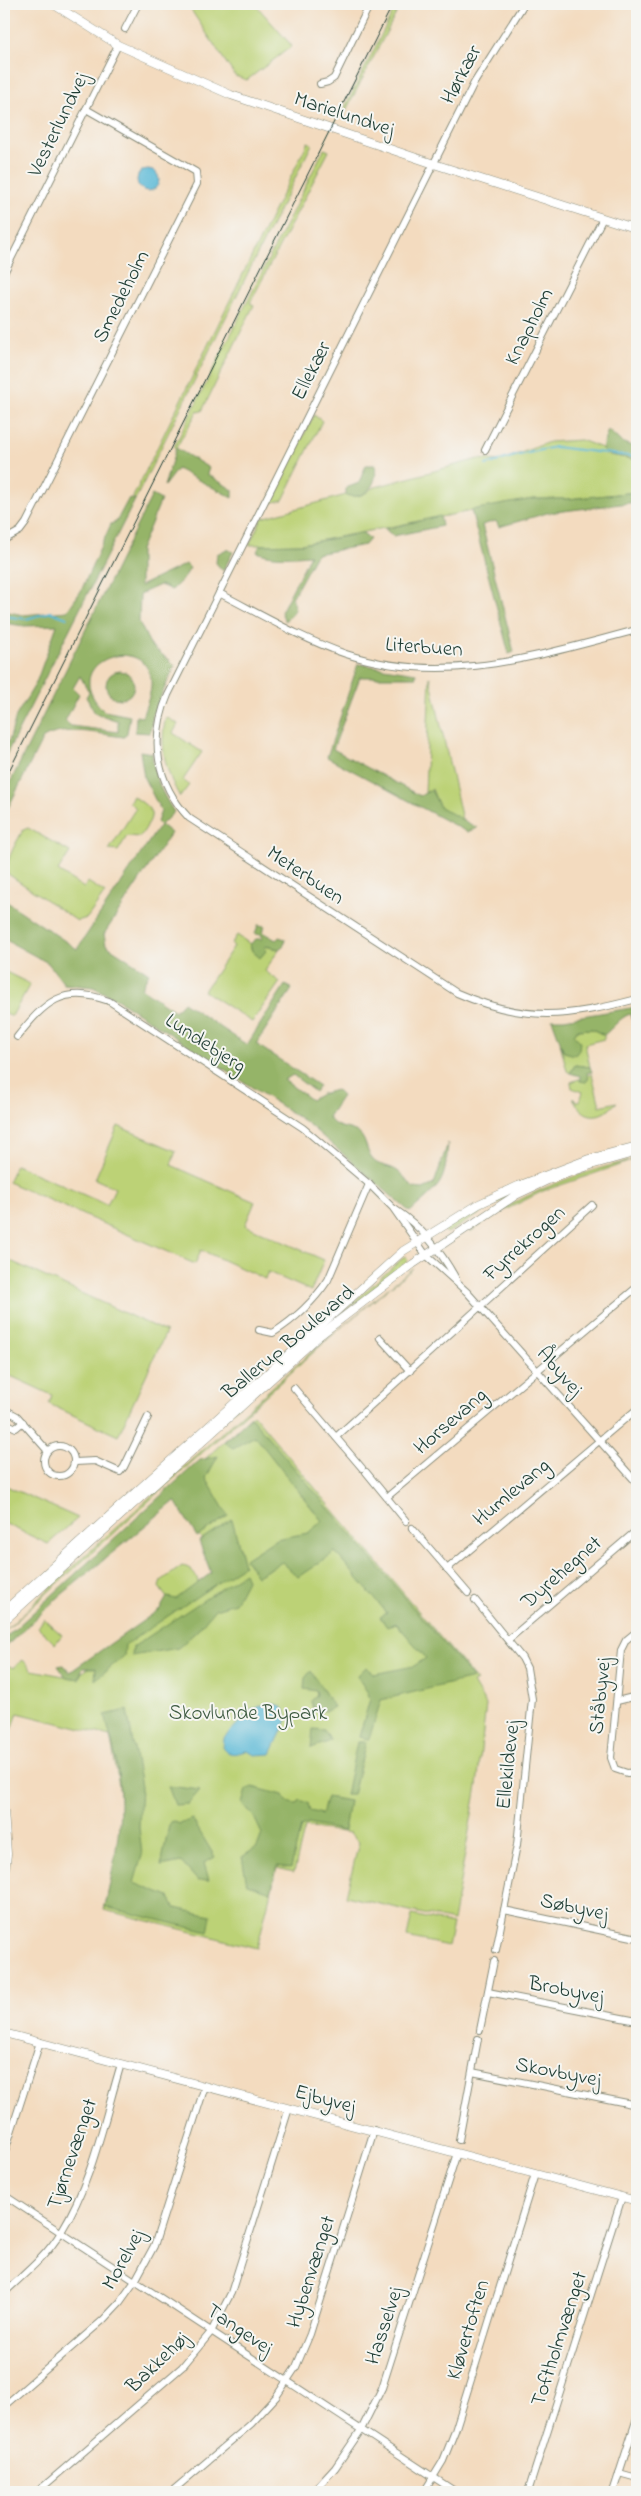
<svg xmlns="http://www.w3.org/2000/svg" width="641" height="2496" font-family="'Indie Flower',sans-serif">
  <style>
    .green { fill: #bcd276; stroke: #6e8855 }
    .forest { fill: #95b467; stroke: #5a784e; fill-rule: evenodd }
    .water { fill: #56b7d5; stroke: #3a7a84 }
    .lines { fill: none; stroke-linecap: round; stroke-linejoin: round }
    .stream { stroke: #56b7d5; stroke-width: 2 }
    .minor-casing { stroke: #898c7a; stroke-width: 8 }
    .tertiary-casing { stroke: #898c7a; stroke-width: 9 }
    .minor { stroke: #fff; stroke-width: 6 }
    .tertiary { stroke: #fff; stroke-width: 8 }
    .tram { stroke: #1f3d34; stroke-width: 1 }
    .labels { text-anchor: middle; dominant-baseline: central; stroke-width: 4; stroke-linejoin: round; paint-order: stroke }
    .street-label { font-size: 21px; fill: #1f3d34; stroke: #f6f6f2 }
    .park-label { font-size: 21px; fill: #3e5b41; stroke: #f6f6f2 }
  </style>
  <rect width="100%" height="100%" fill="#f6f6f2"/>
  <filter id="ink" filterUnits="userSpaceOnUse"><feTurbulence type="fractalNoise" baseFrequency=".02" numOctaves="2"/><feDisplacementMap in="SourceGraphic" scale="10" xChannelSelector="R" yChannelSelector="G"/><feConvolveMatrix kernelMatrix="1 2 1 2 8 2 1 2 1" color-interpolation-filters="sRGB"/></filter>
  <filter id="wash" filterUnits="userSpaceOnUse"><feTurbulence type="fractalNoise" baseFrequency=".0096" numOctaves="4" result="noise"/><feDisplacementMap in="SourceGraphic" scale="20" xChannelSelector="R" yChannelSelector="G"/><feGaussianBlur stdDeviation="1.12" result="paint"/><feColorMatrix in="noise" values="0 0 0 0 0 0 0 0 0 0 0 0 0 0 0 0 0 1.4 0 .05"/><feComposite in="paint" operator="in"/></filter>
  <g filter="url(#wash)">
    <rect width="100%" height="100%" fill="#f3dbbf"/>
    <g class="green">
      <path d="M187 4H255L292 46 247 80 235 76Z"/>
      <path d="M397 4H401L342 118 340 117Z"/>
      <path d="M308 142 312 144 135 500 133 497Z"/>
      <path d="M324 149 329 151 250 303 254 305 202 411 197 412 176 448 174 447Z"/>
      <path d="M314 415 322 421 283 500 269 503Z"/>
      <path d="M581 440 602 448 606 454 637 460V492L568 499H533L302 544 249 545 262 518 346 495C356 498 365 495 372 488L478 459 500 461 549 442Z"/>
      <path d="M430 677 462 820 439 807 432 789 425 793Z"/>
      <path d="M166 717 178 724 173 733 202 752 183 780 189 785 180 797C165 771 159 746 166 717Z"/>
      <path d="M133 796C157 812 155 814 140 837L127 836 118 851 109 850 136 808 129 802Z"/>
      <path d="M28 828 70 852 58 871 84 888 88 882 105 893 87 918 77 921 8 874C4 861 17 842 23 830Z"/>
      <path d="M237 935 250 944 252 951 264 946 279 949 265 971 280 982 252 1022 204 991 234 946 231 944Z"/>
      <path d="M4 971 30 984 12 1016 4 1012Z"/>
      <path d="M592 1029 604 1035V1039L585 1044 590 1067 575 1065 570 1073 567 1071 560 1043 564 1052 577 1030Z"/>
      <path d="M592 1074 600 1106 617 1102C601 1120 583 1121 573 1097L576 1101H580L583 1092 572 1088 571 1082Z"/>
      <path d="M118 1126 176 1151 171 1165 255 1202 245 1225 324 1260 311 1291 268 1272 265 1279 201 1250 195 1264 8 1182 16 1165 107 1205 115 1188 95 1179Z"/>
      <path d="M637 1159 543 1191 499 1213 470 1232C517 1194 579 1172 637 1159Z"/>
      <path d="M534 1182 447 1233 443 1229 476 1210Z"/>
      <path d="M405 1256 408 1261 318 1334 4 1619 5 1614Z"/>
      <path d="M4 1258 166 1332 118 1436 49 1404 52 1395 4 1373Z"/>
      <path d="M413 1268 339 1329 4 1632 59 1579 317 1347Z"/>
      <path d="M253 1414 477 1681 473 1683 486 1705 477 1786 453 1921 346 1896 359 1842 350 1833 305 1827 294 1872 277 1868 257 1948 104 1910C111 1879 120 1848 121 1816 121 1789 115 1763 110 1736L18 1713 7 1743 4 1737V1663L13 1668 23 1660 32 1670 74 1678 225 1576 171 1491Z"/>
      <path d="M4 1485 78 1518 48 1544 4 1523Z"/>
      <path d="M182 1566C191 1567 198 1575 198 1584L178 1601 167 1598 159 1587 161 1581Z"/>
      <path d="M44 1619 62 1635 55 1644 38 1627Z"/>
      <path d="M412 1915 453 1924 448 1946 407 1937Z"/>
    </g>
    <g class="forest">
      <path d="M608 430 621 442 637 448V460L605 454 602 448Z"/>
      <path d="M176 448 209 468 207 474 233 490V498L177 469 164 486Z"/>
      <path d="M366 465H375C379 483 366 501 346 495V488L359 483Z"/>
      <path d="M637 492V502L547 513 499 527 496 521 482 525 514 652 509 654 471 510 533 499H568Z"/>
      <path d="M152 495 161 500 140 550V586L186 564 190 568 184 578 172 590 160 585 140 594 139 622 151 646 175 665 153 714 150 733 135 732 136 716 142 717C145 708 150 697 151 687 155 629 51 659 104 711L130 716 127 733 124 737C98 734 66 725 43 738L4 816V795ZM80 676 89 692 86 697 95 713 118 721V732L71 726 65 721 79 694 73 688Z"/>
      <path d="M129 498 135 500 4 759V749L10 738 16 716 36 683 57 625 24 626 4 623V611L23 615 67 611 81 591 111 524 116 522Z"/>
      <path d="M440 516 442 526 393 536 385 529Z"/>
      <path d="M363 533 370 539 365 545 316 554 292 598 295 610 285 621 281 612 310 555C292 556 275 559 257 552L260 545 302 544Z"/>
      <path d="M227 549 233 552 223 571 216 563 217 554Z"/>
      <path d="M358 664 416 673V677H360L333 749 420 796 431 790 440 807 477 828 467 832 327 757Z"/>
      <circle cx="120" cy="685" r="14"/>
      <path d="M140 751 152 753C154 776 161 792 174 812L161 825 171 833 104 934 106 945 149 973 141 988 175 1011 183 1002 247 1045 285 985 292 989 256 1044 319 1086 315 1092 293 1075 284 1080 311 1100 321 1094 336 1090 342 1096 328 1117C336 1129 343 1126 355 1131 367 1136 365 1151 373 1160 379 1166 386 1165 394 1169 402 1173 407 1180 413 1188L423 1189 434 1184 448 1143C445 1186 441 1184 410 1212L307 1123 118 1000 93 987 64 984 48 963 4 939V900L77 949 160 825 157 822 161 811 144 778Z"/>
      <path d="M258 925 265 926 262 932 276 940 279 937 285 939 284 945 279 949 265 946 266 951 260 958 252 951 250 944 256 939H262V935L255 934Z"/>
      <path d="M637 1007V1021L632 1020 630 1014C619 1018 613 1028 604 1035L592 1029 577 1030 574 1035 580 1041 579 1050 575 1055 564 1052 552 1019H564Z"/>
      <path d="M575 1065 590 1067 592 1072 587 1073 589 1078 586 1082 580 1081V1076L570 1073Z"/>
      <path d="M251 1417 473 1678 381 1700 369 1739 359 1737 370 1699 368 1693 357 1676 366 1667 374 1674 414 1666 426 1658 396 1623 387 1627 380 1617 387 1613 335 1552 298 1577 282 1562 257 1576 245 1559 276 1539 308 1533 322 1521 255 1436 233 1448 224 1442Z"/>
      <path d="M218 1456 206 1478 228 1516 197 1537 175 1501 60 1596 4 1648V1639L200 1460Z"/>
      <path d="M232 1519 244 1565 125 1645 124 1656 95 1680 96 1668H83L79 1679 66 1677 58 1666 64 1665 70 1672 160 1609 167 1597 176 1599 211 1573 199 1541Z"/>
      <path d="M244 1573 247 1580 235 1603 215 1609 197 1631 178 1648 132 1656 133 1647Z"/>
      <path d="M311 1671 334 1707 326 1711 313 1709 311 1701 317 1695 316 1691 304 1689 305 1678Z"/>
      <path d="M127 1710 141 1787 139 1827 142 1855 134 1883 169 1897 175 1908 211 1916 208 1932 105 1907C114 1864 123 1824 119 1780 117 1758 110 1736 105 1715Z"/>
      <path d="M313 1729 324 1730 331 1741 311 1748Z"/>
      <path d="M357 1742H366L353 1795H346Z"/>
      <path d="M168 1786 200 1790 188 1804 175 1805Z"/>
      <path d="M252 1787 283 1795C286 1802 290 1804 297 1804L300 1800 308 1803 310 1811 322 1814 327 1797 349 1801 344 1831 308 1824 301 1827 291 1868 277 1866 271 1892 247 1884 242 1857 257 1847 262 1834 254 1817 242 1804 246 1790Z"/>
      <path d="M192 1819 215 1857 204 1863 209 1880 198 1881 181 1862 161 1866 169 1825 172 1821 180 1824Z"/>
    </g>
    <g class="water">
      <circle cx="148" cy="180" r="11"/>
      <path d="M267 1703 279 1705 285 1710 287 1720 271 1754 255 1755 247 1751C236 1753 231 1757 223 1748L224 1738 250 1711Z"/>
    </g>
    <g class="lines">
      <g class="stream">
        <path d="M486 465 515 456 555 447 637 457"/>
        <path d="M4 616 26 619 51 612 67 618"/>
      </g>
    </g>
  </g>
  <g filter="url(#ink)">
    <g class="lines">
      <g class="minor-casing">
        <g id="minor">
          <path d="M524 4 474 83 168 695C149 739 156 783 189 818L457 993C525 1023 568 1017 637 999"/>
          <path d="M125 29 138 4"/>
          <path d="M320 84 328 82 334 78 370 4"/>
          <path d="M4 273 118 45"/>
          <path d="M485 450 603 218"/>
          <path d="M4 540 20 531 26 523 197 184 196 172 86 109"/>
          <path d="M219 593C260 614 302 639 346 654 447 687 539 655 637 630"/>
          <path d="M17 1037C45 1002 63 984 109 1001L303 1128 369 1184 393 1208 426 1255 467 1292 637 1483"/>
          <path d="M396 1210C423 1228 441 1251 456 1279"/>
          <path d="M259 1330 273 1333C295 1319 314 1301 328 1280L369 1184"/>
          <path d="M380 1338 410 1371"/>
          <path d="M294 1388 362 1468"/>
          <path d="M4 1409 17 1416 46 1449"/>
          <path d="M4 1422 16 1428 23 1422"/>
          <path d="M336 1437 592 1205"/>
          <circle cx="59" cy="1461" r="15"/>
          <path d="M75 1462 95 1461 120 1472 124 1467 148 1417"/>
          <path d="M366 1472 406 1521"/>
          <path d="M387 1497 637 1287"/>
          <path d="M412 1528 468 1593"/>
          <path d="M447 1569 637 1409"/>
          <path d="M475 1600 522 1658 527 1668 532 1699 517 1845 496 1950"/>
          <path d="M637 1631 626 1640 621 1650 611 1758 615 1769 627 1773 637 1772"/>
          <path d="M508 1640 637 1530"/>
          <path d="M617 1701 637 1696"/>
          <path d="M504 1910 637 1938"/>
          <path d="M488 1992 637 2021"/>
          <path d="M480 2030 494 1961"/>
          <path d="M472 2072 637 2105"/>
          <path d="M459 2140 478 2039"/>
          <path d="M4 2154 40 2042"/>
          <path d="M4 2195 456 2492"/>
          <path d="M4 2293C24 2274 47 2256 61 2232 92 2182 104 2120 121 2064"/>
          <path d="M4 2406 103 2320 120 2302 135 2281 154 2246 205 2086"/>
          <path d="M619 2473 637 2478"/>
          <path d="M37 2492 182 2367 211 2332 231 2293 289 2108"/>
          <path d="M171 2492 251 2424 276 2397 296 2367 310 2334 374 2130"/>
          <path d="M313 2492 335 2468 361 2430 382 2388 457 2153"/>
          <path d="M424 2492 443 2461 455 2431 535 2174"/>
          <path d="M528 2492 622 2197"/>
          <path d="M613 2492 637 2418"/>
        </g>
      </g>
      <g class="tertiary-casing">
        <g id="tertiary">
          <path d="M53 4 118 45 231 95 434 164 637 229"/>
          <path d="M4 1611 403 1251 479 1204 518 1186 589 1159 637 1146"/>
          <path d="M4 1621 320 1335 413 1264 516 1195 548 1180 591 1165 637 1152"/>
          <path d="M4 1811 7 1854 4 1881"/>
          <path d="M4 2033 637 2201"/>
        </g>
      </g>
      <use href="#minor" class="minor"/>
      <use href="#tertiary" class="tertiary"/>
      <path class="tram" d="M4 781 393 4"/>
    </g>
  </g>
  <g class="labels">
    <g class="street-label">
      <text transform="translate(462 75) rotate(-62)">Hørkær</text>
      <text transform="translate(344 115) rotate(18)">Marielundvej</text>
      <text transform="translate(59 125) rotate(-64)">Vesterlundvej</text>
      <text transform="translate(122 297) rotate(-63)">Smedeholm</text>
      <text transform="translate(530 327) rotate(-63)">Knapholm</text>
      <text transform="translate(312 371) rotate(-63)">Ellekær</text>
      <text transform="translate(424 648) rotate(4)">Literbuen</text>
      <text transform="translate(305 876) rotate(34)">Meterbuen</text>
      <text transform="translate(205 1044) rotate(33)">Lundebjerg</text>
      <text transform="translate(525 1244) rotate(-42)">Fyrrekrogen</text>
      <text transform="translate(289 1343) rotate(-40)">Ballerup Boulevard</text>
      <text transform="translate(559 1372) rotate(49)">Åbyvej</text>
      <text transform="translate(451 1422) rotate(-41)">Horsevang</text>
      <text transform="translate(512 1493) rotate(-40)">Humlevang</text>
      <text transform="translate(562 1573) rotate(-41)">Dyrehegnet</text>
      <text transform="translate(601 1696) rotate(-84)">Ståbyvej</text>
      <text transform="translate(509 1765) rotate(-84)">Ellekildevej</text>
      <text transform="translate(574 1908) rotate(12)">Søbyvej</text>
      <text transform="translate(566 1991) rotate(11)">Brobyvej</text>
      <text transform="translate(558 2073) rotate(11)">Skovbyvej</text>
      <text transform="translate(325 2100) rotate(15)">Ejbyvej</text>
      <text transform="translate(73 2154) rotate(-71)">Tjørnevænget</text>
      <text transform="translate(124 2260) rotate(-61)">Morelvej</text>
      <text transform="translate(312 2272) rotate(-72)">Hybenvænget</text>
      <text transform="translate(385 2326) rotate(-72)">Hasselvej</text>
      <text transform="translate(239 2330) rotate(34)">Tangevej</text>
      <text transform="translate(469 2330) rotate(-73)">Kløvertoften</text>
      <text transform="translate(560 2339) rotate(-72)">Toftholmvænget</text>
      <text transform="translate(158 2363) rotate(-44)">Bakkehøj</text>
    </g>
    <g class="park-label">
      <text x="248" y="1714">Skovlunde Bypark</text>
    </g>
  </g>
  <rect width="641" height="2496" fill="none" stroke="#f6f6f2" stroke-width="20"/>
</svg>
